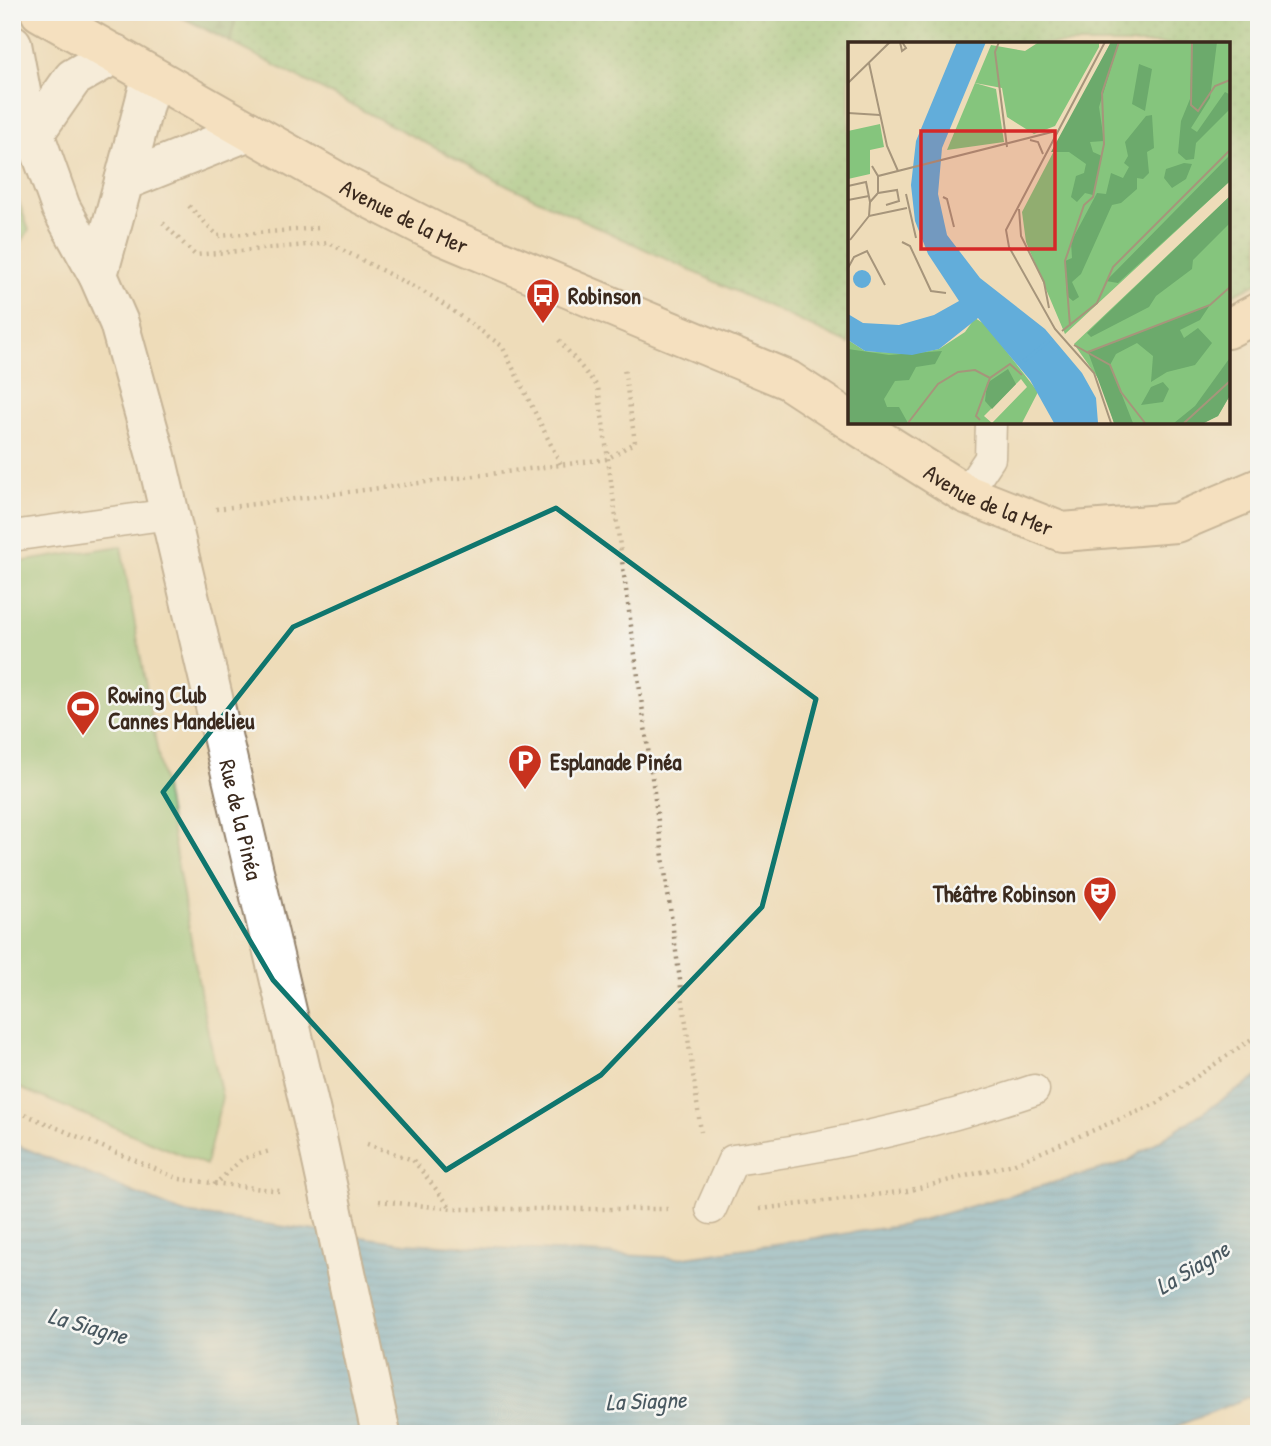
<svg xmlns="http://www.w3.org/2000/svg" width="1271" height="1446" font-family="'Patrick Hand',sans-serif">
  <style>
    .grass { fill: url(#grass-dots); stroke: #60784e; stroke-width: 2 }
    .forest { fill: url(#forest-firs); stroke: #546a45; stroke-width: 2 }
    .park { fill: url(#park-crowns); stroke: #60784e; stroke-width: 2 }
    .pitch { fill: #85c57d; stroke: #60784e; stroke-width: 2 }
    .water { fill: url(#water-rules); stroke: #4e6c7c; stroke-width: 2 }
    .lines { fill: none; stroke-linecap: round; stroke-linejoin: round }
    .service-casing { stroke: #94836c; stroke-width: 33 }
    .minor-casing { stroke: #94836c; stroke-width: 42 }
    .secondary-casing { stroke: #94836c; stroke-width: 42 }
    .path { stroke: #94836c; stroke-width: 4.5; stroke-dasharray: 2 5; stroke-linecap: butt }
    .service { stroke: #fff; stroke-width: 30 }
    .minor { stroke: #fff; stroke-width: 38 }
    .secondary { stroke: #fde5c5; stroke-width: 38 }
    .minor-bridge-casing { stroke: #94836c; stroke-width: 42; stroke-linecap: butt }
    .minor-bridge { stroke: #fff; stroke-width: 38 }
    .marked { fill: none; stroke: #0f766e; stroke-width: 5; stroke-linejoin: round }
    .labels { text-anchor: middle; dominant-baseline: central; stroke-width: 5; stroke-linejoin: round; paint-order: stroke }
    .street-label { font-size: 23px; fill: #3b2a1e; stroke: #f6f6f2 }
    .poi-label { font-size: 23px; font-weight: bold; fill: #3b2a1e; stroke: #f6f6f2; text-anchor: start }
    .water-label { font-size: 24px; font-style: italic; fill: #495860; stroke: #f6f6f2 }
    .inset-river { fill: none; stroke: #62adda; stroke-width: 3.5 }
    .inset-road { fill: none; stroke: #a6957b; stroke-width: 2 }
    .view { fill: #d62828; fill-opacity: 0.15; stroke: #d62828; stroke-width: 3.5 }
    .inset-edge { fill: none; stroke: #3b2a1e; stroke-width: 3.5 }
  </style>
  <defs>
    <pattern id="grass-dots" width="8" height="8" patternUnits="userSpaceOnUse" patternTransform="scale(1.75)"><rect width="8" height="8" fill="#85c57d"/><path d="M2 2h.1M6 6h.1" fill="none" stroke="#6ea066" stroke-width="1.8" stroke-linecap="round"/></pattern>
    <pattern id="forest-firs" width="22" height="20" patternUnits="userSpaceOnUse" patternTransform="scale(1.75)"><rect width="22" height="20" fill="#6caa6c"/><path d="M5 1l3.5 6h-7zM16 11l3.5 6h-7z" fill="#5a8b58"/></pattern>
    <pattern id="park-crowns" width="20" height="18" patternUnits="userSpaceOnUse" patternTransform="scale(1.75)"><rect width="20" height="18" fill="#85c57d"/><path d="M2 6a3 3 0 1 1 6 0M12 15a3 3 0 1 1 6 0" fill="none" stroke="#6ea066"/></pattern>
    <pattern id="water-rules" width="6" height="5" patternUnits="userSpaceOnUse" patternTransform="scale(1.75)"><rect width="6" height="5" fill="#62adda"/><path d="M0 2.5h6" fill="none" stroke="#528db0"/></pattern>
  </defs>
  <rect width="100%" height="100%" fill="#f6f6f2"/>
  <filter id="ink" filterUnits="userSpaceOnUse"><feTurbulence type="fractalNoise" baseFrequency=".0143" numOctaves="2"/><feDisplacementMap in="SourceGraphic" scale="14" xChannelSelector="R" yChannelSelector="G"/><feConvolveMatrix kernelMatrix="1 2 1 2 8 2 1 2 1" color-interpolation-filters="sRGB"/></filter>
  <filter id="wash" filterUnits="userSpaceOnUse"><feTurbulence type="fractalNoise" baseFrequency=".00686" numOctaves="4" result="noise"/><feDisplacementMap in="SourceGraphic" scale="28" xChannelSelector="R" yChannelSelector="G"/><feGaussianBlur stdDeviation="1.57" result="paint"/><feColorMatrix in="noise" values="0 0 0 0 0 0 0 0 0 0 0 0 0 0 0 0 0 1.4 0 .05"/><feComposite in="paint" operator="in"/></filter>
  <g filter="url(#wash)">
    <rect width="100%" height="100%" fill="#eedcb9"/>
    <path class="grass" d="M172 12H1259V282L1227 298V44H849V344L509 186Z"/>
    <path class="forest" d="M172 12H237L230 42Z"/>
    <path class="park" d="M12 183 29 230 12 257Z"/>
    <path class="pitch" d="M121 546 204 1013 222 1097 206 1165 12 1085V563Z"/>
    <path class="water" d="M1259 1076V1393L1157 1434H12V1143L184 1213 406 1243 678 1258 904 1225 1126 1162Z"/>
  </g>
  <g filter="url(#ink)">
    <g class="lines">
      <g class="service-casing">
        <g id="service">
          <path d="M966 494 990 458 991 422"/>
          <path d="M12 536 170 514"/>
          <path d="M711 1209 733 1160C837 1146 935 1123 1034 1090"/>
        </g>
      </g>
      <g class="minor-casing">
        <g id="minor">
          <path id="s1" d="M12 44 23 102 61 208 98 275 119 323 156 456 317 1138"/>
          <path d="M36 131 73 78 115 54"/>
          <path d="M124 181 151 78"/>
          <path d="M98 275 124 181 249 131"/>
        </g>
      </g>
      <g class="secondary-casing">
        <g id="secondary">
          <path id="s2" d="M40 12 349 188 443 236 788 380 849 420"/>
          <path d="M1227 329 1259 312"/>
          <path id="s3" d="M852 422 966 494 1062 532 1176 523 1259 488"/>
        </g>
      </g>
      <g class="path">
        <path d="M189 206 218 236 319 228"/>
        <path d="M163 223 195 255 329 243 433 297 502 346 562 467"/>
        <path d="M559 340 598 387 701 1132"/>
        <path d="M216 509 607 459 635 442 624 368"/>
        <path d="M12 1109 179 1179 280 1191"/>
        <path d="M367 1144 413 1160 451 1208"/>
        <path d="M214 1185 242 1159 270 1151"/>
        <path d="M379 1201 452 1209H668"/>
        <path d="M760 1209 907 1191 1013 1164 1158 1103 1259 1034"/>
      </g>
      <use href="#service" class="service"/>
      <use href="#minor" class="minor"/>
      <use href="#secondary" class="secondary"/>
      <g class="minor-bridge-casing">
        <path id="minor-bridge" d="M317 1138 381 1434"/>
      </g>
      <use href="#minor-bridge" class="minor-bridge"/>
    </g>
  </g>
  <path d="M0 0H1271V1446H0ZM556 508 816 699 762 907 601 1075 446 1170 273 980 163 792 293 627Z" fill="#eedcb9" fill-opacity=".55" fill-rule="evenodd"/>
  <path class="marked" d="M556 508 816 699 762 907 601 1075 446 1170 273 980 163 792 293 627Z"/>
  <defs>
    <g id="bus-pin" transform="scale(1.75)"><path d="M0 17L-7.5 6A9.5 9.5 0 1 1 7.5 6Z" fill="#c8321e" stroke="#f6f6f2"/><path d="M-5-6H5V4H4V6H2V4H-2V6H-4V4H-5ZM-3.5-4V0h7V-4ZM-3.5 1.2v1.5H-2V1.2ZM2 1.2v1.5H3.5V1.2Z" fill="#fff"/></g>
    <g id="stadium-pin" transform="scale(1.75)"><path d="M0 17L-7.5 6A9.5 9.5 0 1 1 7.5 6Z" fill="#c8321e" stroke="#f6f6f2"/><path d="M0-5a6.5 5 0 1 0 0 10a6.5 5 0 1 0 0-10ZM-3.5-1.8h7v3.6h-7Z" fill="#fff"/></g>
    <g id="parking-pin" transform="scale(1.75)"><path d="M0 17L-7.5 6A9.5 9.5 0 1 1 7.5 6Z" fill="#c8321e" stroke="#f6f6f2"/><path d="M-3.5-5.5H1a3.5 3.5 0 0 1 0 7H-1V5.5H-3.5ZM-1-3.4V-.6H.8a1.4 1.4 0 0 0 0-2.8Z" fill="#fff"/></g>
    <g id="theatre-pin" transform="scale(1.75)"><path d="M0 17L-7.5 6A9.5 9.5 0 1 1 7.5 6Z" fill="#c8321e" stroke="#f6f6f2"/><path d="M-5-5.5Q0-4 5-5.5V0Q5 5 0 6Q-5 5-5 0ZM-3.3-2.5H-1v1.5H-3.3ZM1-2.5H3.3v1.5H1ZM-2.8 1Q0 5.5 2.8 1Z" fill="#fff"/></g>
  </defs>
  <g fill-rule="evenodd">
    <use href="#bus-pin" x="543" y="295"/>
    <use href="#stadium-pin" x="83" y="707"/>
    <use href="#parking-pin" x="525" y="761"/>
    <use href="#theatre-pin" x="1100" y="893"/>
  </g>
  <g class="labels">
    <g class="street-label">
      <text stroke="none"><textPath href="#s2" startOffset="418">Avenue de la Mer</textPath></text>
      <text stroke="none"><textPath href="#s3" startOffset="158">Avenue de la Mer</textPath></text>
      <text stroke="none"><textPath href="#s1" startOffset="812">Rue de la Pinéa</textPath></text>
    </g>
    <g class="poi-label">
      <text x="568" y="295">Robinson</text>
      <text x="108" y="694">Rowing Club<tspan x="108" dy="26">Cannes Mandelieu</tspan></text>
      <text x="550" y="761">Esplanade Pinéa</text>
      <text x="1076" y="893" text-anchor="end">Théâtre Robinson</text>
    </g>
    <g class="water-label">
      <text transform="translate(1192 1267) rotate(-31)">La Siagne</text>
      <text transform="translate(88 1325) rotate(16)">La Siagne</text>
      <text transform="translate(646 1400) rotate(-2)">La Siagne</text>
    </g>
  </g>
  <g transform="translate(848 42)">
    <rect width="382" height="382" fill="#eedcb9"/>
    <path d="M263 0H381V140L217 292 178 200 174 170ZM381 155V355L370 374 355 381H266L254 342 226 302ZM127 276 138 283 190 350 174 381H0V298L17 309 64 312 91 307 117 290ZM173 337 179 345 144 381 136 374Z" fill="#85c57d" fill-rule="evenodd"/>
    <path d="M263 0H271L251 65 256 99 242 100 245 110 254 114 245 153 237 151 229 160 223 155 228 134 236 131 238 122 221 110H203ZM344 0H369L362 56 343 86 349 90 377 50 381 52V68L348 101 346 117 338 118 330 111 333 79 342 57ZM291 22 304 27 297 69 284 62ZM304 73 306 106 299 110 301 131 295 137 289 136V147L273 161 264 163 233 232 224 240 231 255 225 259 219 254 217 219 224 216 223 200 249 151 258 152 263 131 275 136 281 125 276 121 280 114 277 100 298 74ZM381 114V140L270 241 258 239ZM336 121 344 122 338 137 324 146 316 136 318 127ZM381 155V182L345 218 344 227 308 254 301 265 243 295 239 291ZM362 263 352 278 332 288 336 296 350 286 364 301 347 323 319 330 303 340 305 314 289 301 268 312 262 323 285 381H266L240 310ZM0 307 41 313 94 309 87 322 68 325 61 338 47 339 36 357 39 365H51L60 381H0ZM381 317V355L370 374 356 381H326L347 364ZM160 327 168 342 144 367 137 359 139 341ZM315 340 321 347 315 360 293 363 303 345Z" fill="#6caa6c"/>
    <path d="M191 0H251V5L207 84 186 92 159 75 154 46 127 41 143 3 177 9ZM32 82 36 105 22 108V132L0 137V89Z" fill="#85c57d"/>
    <path d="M127 41 148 47 156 100 99 108Z" fill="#85c57d"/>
    <path d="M109 0H138L94 106 90 152 99 193 132 236 197 287 234 331 248 356 250 381H206L182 338 130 276 91 307 64 313 17 309 0 298V272L15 281 51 283 86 273 111 259 80 212 67 179 63 143 68 99ZM5 237a9 9 0 1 1 18 0a9 9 0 1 1-18 0Z" fill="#62adda"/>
    <path class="inset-river" d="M176 319 204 296"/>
    <path class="inset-road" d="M52 0 54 9 58 6 54 0M151 0 147 10 159 105M257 0 158 188 161 205 207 287 246 331 263 381M344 0 343 63 350 69 367 44 382 38M21 21 39 104 50 129M0 41 42 0M0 71 32 73M182 98 190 100 195 112M24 124 30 134 208 89M30 134V151L49 148 51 159 38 163M0 144 18 140 22 160 30 151M58 152 68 196M95 155 99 157 106 185M0 158 21 154M22 160 21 174 59 166M171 167 173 194 196 240 201 266M2 198 21 174M54 200 62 204 83 249 98 251M0 226 6 215 19 209 37 243M222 284 217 219 236 163 245 155 256 102 254 51 271 0M214 289 249 261 265 225 382 108M226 303 262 323 273 350 297 381M240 310 362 263 382 245M132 378 128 374 142 336 162 322 174 333M60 381 90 342 110 330 127 328 142 336M336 381 382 339"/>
    <path class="view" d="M73 89H207V207H73Z"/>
    <rect width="382" height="382" class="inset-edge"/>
  </g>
  <rect width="1271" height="1446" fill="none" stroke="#f6f6f2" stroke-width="42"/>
</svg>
